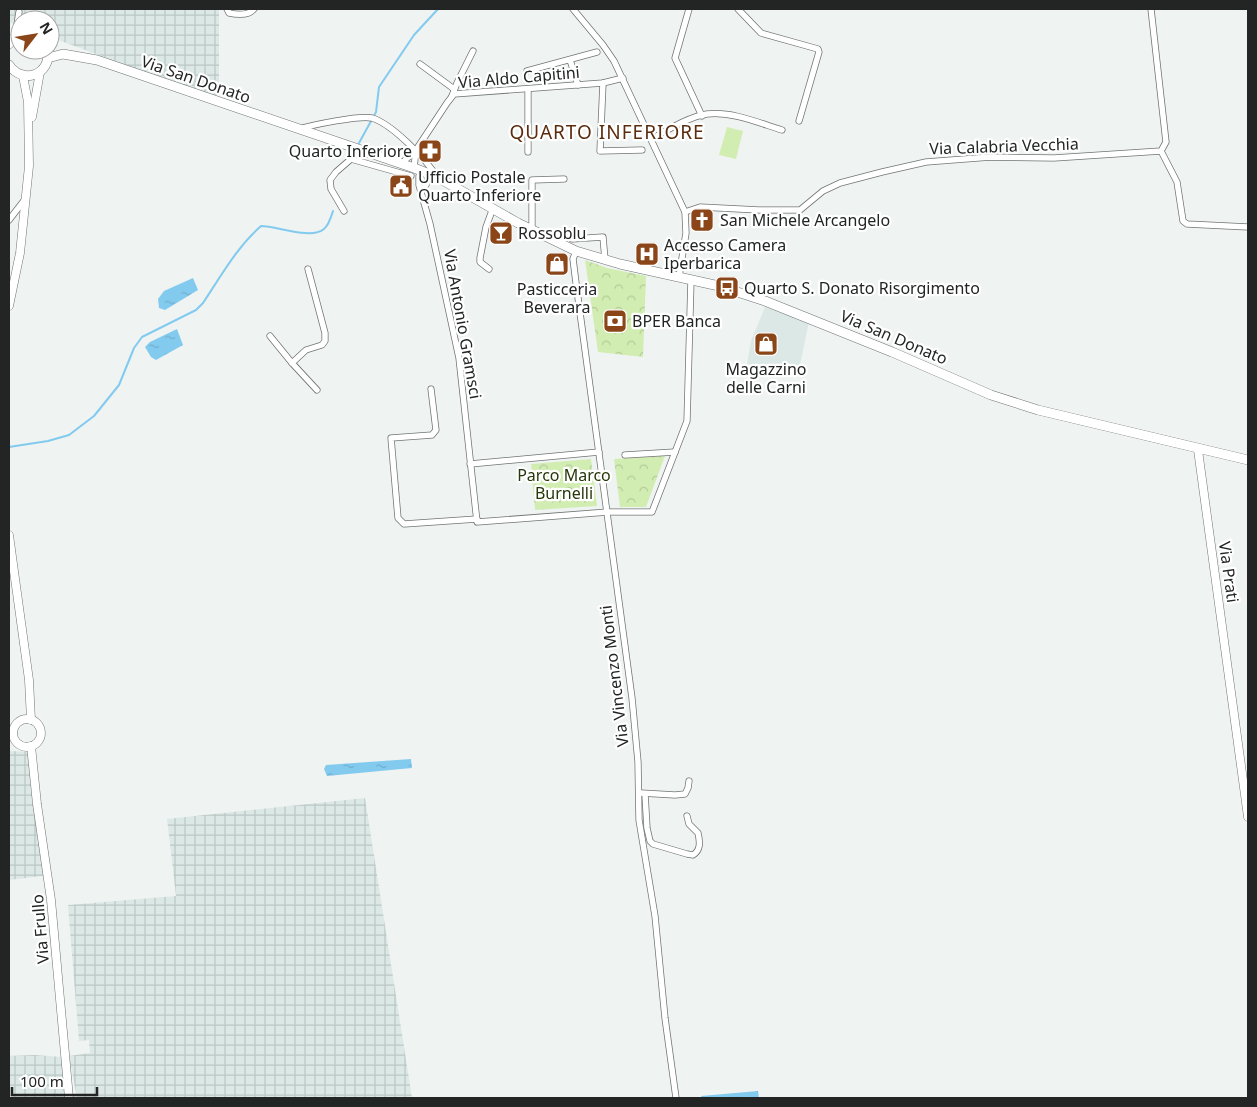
<svg xmlns="http://www.w3.org/2000/svg" width="1257" height="1107" font-family="'Noto Sans',sans-serif">
  <style>
    .built { fill: #dbe8e5 }
    .industrial { fill: url(#industrial-grid) }
    .park { fill: url(#park-crowns) }
    .pitch { fill: #d2edb2 }
    .water { fill: url(#water-ripples) }
    .lines { fill: none; stroke-linecap: round; stroke-linejoin: round }
    .stream { stroke: #83caef; stroke-width: 2 }
    .street-casing { stroke: #707473; stroke-width: 7 }
    .secondary-casing { stroke: #707473; stroke-width: 9 }
    .primary-casing { stroke: #707473; stroke-width: 10 }
    .street { stroke: #fff; stroke-width: 5.5 }
    .secondary { stroke: #fff; stroke-width: 8 }
    .primary { stroke: #fff; stroke-width: 9 }
    .labels { text-anchor: middle; dominant-baseline: central; stroke-width: 4.5; stroke-linejoin: round; paint-order: stroke }
    .street-label { font-size: 16px; fill: #232424; stroke: #fff }
    .poi-label { font-size: 16px; fill: #232424; stroke: #fff; text-anchor: start }
    .park-label { font-size: 16px; fill: #263709; stroke: #fff }
    .quarter-label { font-size: 19px; letter-spacing: 1px; fill: #5b2c0e; stroke: #fff }
  </style>
  <defs>
    <pattern id="industrial-grid" width="8" height="8" patternUnits="userSpaceOnUse" patternTransform="scale(1.25)"><rect width="8" height="8" fill="#dbe8e5"/><path d="M0 4h8M4 0v8" fill="none" stroke="#bcc7c4"/></pattern>
    <pattern id="park-crowns" width="20" height="18" patternUnits="userSpaceOnUse" patternTransform="scale(1.25)"><rect width="20" height="18" fill="#d2edb2"/><path d="M2 6a3 3 0 1 1 6 0M12 15a3 3 0 1 1 6 0" fill="none" stroke="#b4cb99"/></pattern>
    <pattern id="water-ripples" width="26" height="14" patternUnits="userSpaceOnUse" patternTransform="scale(1.25)"><rect width="26" height="14" fill="#83caef"/><path d="M2 4q2-2 4 0t4 0M15 11q2-2 4 0t4 0" fill="none" stroke="#71adcd"/></pattern>
  </defs>
  <rect width="100%" height="100%" fill="#eff3f2"/>
  <path class="built" d="M765 307 809 322 798 374 747 364 751 341Z"/>
  <g class="industrial">
    <path d="M9 9H219V95L212 96 189 88 50 37V20H20V26L9 22Z"/>
    <path d="M9 751 32 752 47 867 43 876 9 880Z"/>
    <path d="M365 798 412 1098H77L69 1056 90 1053 89 1040 79 1041 68 905 176 896 167 819Z"/>
    <path d="M34 1055 62 1057 67 1098H9V1056Z"/>
  </g>
  <g class="park">
    <path d="M585 260 607 268 646 276 643 357 598 352Z"/>
    <path d="M665 456 646 507H620L614 459Z"/>
    <path d="M591 459 597 506 535 510 531 464Z"/>
  </g>
  <path class="pitch" d="M727 127 743 131 736 159 719 155Z"/>
  <g class="water">
    <path d="M193 278 198 290 165 310 159 308 158 299 164 291Z"/>
    <path d="M177 329 183 345 156 360 151 357 145 347 150 342Z"/>
    <path d="M411 759 412 768 327 776 324 769 326 765Z"/>
    <path d="M758 1091 759 1098H702L701 1096Z"/>
  </g>
  <g class="lines">
    <g class="stream">
      <path d="M359 143 376 112 379 87 414 35 438 9"/>
      <path d="M9 447 48 441 69 435 94 416 119 385 134 348 142 337 196 310 203 303C221 276 237 247 261 226 277 226 311 240 324 229 329 225 331 217 333 211"/>
    </g>
    <g class="street-casing">
      <g id="street">
        <path d="M227 9 229 13C238 15 248 16 254 9"/>
        <path d="M573 9 603 45 614 61 685 212 686 233 679 277"/>
        <path d="M689 9 675 58 702 116"/>
        <path d="M738 9 761 33 818 49 819 52 799 121"/>
        <path d="M15 37 19 12"/>
        <path d="M570 60 578 85"/>
        <path d="M420 64 454 89"/>
        <path d="M527 71 597 52"/>
        <path d="M603 83 600 151 642 150"/>
        <path d="M452 96 457 83 473 51"/>
        <path d="M299 129C312 125 360 115 372 118 392 124 426 159 437 177"/>
        <path d="M651 139C668 130 688 117 707 114 732 111 759 123 782 130"/>
        <path d="M1161 151 1177 182 1183 221 1187 224 1248 227"/>
        <path d="M528 152V89"/>
        <path d="M351 159 411 176"/>
        <path d="M402 163 416 150 447 103 454 94 603 83 623 78"/>
        <path d="M414 168 416 150"/>
        <path d="M422 171 419 176V185L430 224 459 358 477 522 608 512H652L687 421 691 280"/>
        <path d="M422 191 427 183 429 174"/>
        <path d="M344 211 331 189 330 180 336 172 351 159 355 148"/>
        <path d="M685 212 700 207 759 210H800L823 191 840 183 882 172 926 162 991 157 1054 158 1161 151 1166 142 1151 9"/>
        <path d="M9 220 26 198"/>
        <path d="M532 230V180L564 179"/>
        <path d="M572 239 603 237 605 260"/>
        <path d="M576 251 573 259 576 283 632 698 638 762 639 820 655 916 665 1018 676 1098"/>
        <path d="M489 269 480 262V258L486 227 493 208"/>
        <path d="M270 336 292 363 306 350 322 345 325 341V333L308 269"/>
        <path d="M292 363 317 390"/>
        <path d="M431 389 436 430 432 435 391 438 398 518 404 524 477 519"/>
        <path d="M625 455 675 452"/>
        <path d="M470 464 599 452"/>
        <path d="M641 793 675 795 685 794 688 788 689 781"/>
        <path d="M645 794 647 828 650 841 653 844 687 854 693 855C701 850 700 842 698 833L689 824 687 816"/>
      </g>
    </g>
    <g class="secondary-casing">
      <g id="secondary">
        <path d="M32 117 40 72"/>
        <path d="M9 306 20 253 29 166 28 102 23 76"/>
        <path d="M1198 450 1248 817"/>
        <path d="M9 535 29 680 31 720"/>
        <circle cx="27" cy="733" r="14"/>
        <path d="M31 746 37 804 51 900 69 1098"/>
      </g>
    </g>
    <g class="primary-casing">
      <g id="primary">
        <path d="M9 44 13 39 20 35"/>
        <path d="M48 58 63 54 97 60 414 168 437 177 518 223 576 251 620 264 719 286 765 301 892 352 991 395 1038 410 1248 460"/>
        <path d="M9 65C23 85 51 75 48 50"/>
      </g>
    </g>
    <use href="#street" class="street"/>
    <use href="#secondary" class="secondary"/>
    <use href="#primary" class="primary"/>
  </g>
  <defs>
    <g id="pharmacy-square" transform="scale(1.25)"><rect x="-9" y="-9" width="18" height="18" rx="4" fill="#8a4619" stroke="#fff"/><path d="M-2-6h4v4h4v4h-4v4h-4v-4h-4v-4h4Z" fill="#fff"/></g>
    <g id="civic-square" transform="scale(1.25)"><rect x="-9" y="-9" width="18" height="18" rx="4" fill="#8a4619" stroke="#fff"/><path d="M-.6-6.5H3V-4.5H.6V-3L4-1V1h2V6H-6V1h2V-1L-.6-3ZM-1.2 2.5V6h2.4V2.5Z" fill="#fff"/></g>
    <g id="church-square" transform="scale(1.25)"><rect x="-9" y="-9" width="18" height="18" rx="4" fill="#8a4619" stroke="#fff"/><path d="M-1.2-6h2.4v3.5h3.3v2.4h-3.3V6h-2.4V-.1h-3.3v-2.4h3.3Z" fill="#fff"/></g>
    <g id="bar-square" transform="scale(1.25)"><rect x="-9" y="-9" width="18" height="18" rx="4" fill="#8a4619" stroke="#fff"/><path d="M-6-5H6L.8 .8V4.5H3.5V6h-7V4.5H-.8V.8Z" fill="#fff"/></g>
    <g id="hospital-square" transform="scale(1.25)"><rect x="-9" y="-9" width="18" height="18" rx="4" fill="#8a4619" stroke="#fff"/><path d="M-5-5h3v3.5h4V-5h3V5h-3V1.5h-4V5h-3Z" fill="#fff"/></g>
    <g id="shop-square" transform="scale(1.25)"><rect x="-9" y="-9" width="18" height="18" rx="4" fill="#8a4619" stroke="#fff"/><path d="M-5-2.5h2.3a2.7 3.5 0 0 1 5.4 0H5L5.5 6h-11ZM-1.5-2.5h3a1.5 2.3 0 0 0-3 0Z" fill="#fff"/></g>
    <g id="bus-square" transform="scale(1.25)"><rect x="-9" y="-9" width="18" height="18" rx="4" fill="#8a4619" stroke="#fff"/><path d="M-5-6H5V4H4V6H2V4H-2V6H-4V4H-5ZM-3.5-4V0h7V-4ZM-3.5 1.2v1.5H-2V1.2ZM2 1.2v1.5H3.5V1.2Z" fill="#fff"/></g>
    <g id="bank-square" transform="scale(1.25)"><rect x="-9" y="-9" width="18" height="18" rx="4" fill="#8a4619" stroke="#fff"/><path d="M-6-4H6V4H-6ZM0-2.3a2.3 2.3 0 1 0 0 4.6a2.3 2.3 0 1 0 0-4.6Z" fill="#fff"/></g>
  </defs>
  <g fill-rule="evenodd">
    <use href="#pharmacy-square" x="430" y="151"/>
    <use href="#civic-square" x="401" y="186"/>
    <use href="#church-square" x="702" y="220"/>
    <use href="#bar-square" x="501" y="233"/>
    <use href="#hospital-square" x="647" y="254"/>
    <use href="#shop-square" x="557" y="264"/>
    <use href="#bus-square" x="727" y="288"/>
    <use href="#bank-square" x="615" y="321"/>
    <use href="#shop-square" x="766" y="344"/>
  </g>
  <g class="labels">
    <g class="street-label">
      <text transform="translate(519 77) rotate(-5)">Via Aldo Capitini</text>
      <text transform="translate(196 79) rotate(19)">Via San Donato</text>
      <text transform="translate(1004 146) rotate(-2)">Via Calabria Vecchia</text>
      <text transform="translate(463 324) rotate(80)">Via Antonio Gramsci</text>
      <text transform="translate(894 337) rotate(23)">Via San Donato</text>
      <text transform="translate(1229 572) rotate(82)">Via Prati</text>
      <text transform="translate(614 676) rotate(-97)">Via Vincenzo Monti</text>
      <text transform="translate(40 929) rotate(-95)">Via Frullo</text>
    </g>
    <g class="poi-label">
      <text x="412" y="151" text-anchor="end">Quarto Inferiore</text>
      <text x="418" y="177">Ufficio Postale<tspan x="418" dy="18">Quarto Inferiore</tspan></text>
      <text x="720" y="220">San Michele Arcangelo</text>
      <text x="518" y="233">Rossoblu</text>
      <text x="664" y="245">Accesso Camera<tspan x="664" dy="18">Iperbarica</tspan></text>
      <text x="744" y="288">Quarto S. Donato Risorgimento</text>
      <text x="557" y="289" text-anchor="middle">Pasticceria<tspan x="557" dy="18">Beverara</tspan></text>
      <text x="632" y="321">BPER Banca</text>
      <text x="766" y="369" text-anchor="middle">Magazzino<tspan x="766" dy="18">delle Carni</tspan></text>
    </g>
    <g class="park-label">
      <text x="564" y="475">Parco Marco<tspan x="564" dy="18">Burnelli</tspan></text>
    </g>
    <g class="quarter-label">
      <text x="607" y="132">QUARTO INFERIORE</text>
    </g>
  </g>
  <rect width="1257" height="1107" fill="none" stroke="#232424" stroke-width="20"/>
  <g transform="translate(35 35) rotate(59)"><circle r="24" fill="#ffffff" stroke="#a7a7a7"/>
  <path d="M0-4L9 19L0 12L-9 19Z" fill="#8a4619"/>
  <text y="-8" font-size="14" font-weight="bold" text-anchor="middle" fill="#232424">N</text>
  </g>
  <path d="M12 1087v8h85v-8" fill="none" stroke="#232424" stroke-width="2.5"/>
  <text x="20" y="1087" font-size="15" fill="#232424" stroke="#ffffff" stroke-width="4" paint-order="stroke">100 m</text>
</svg>
